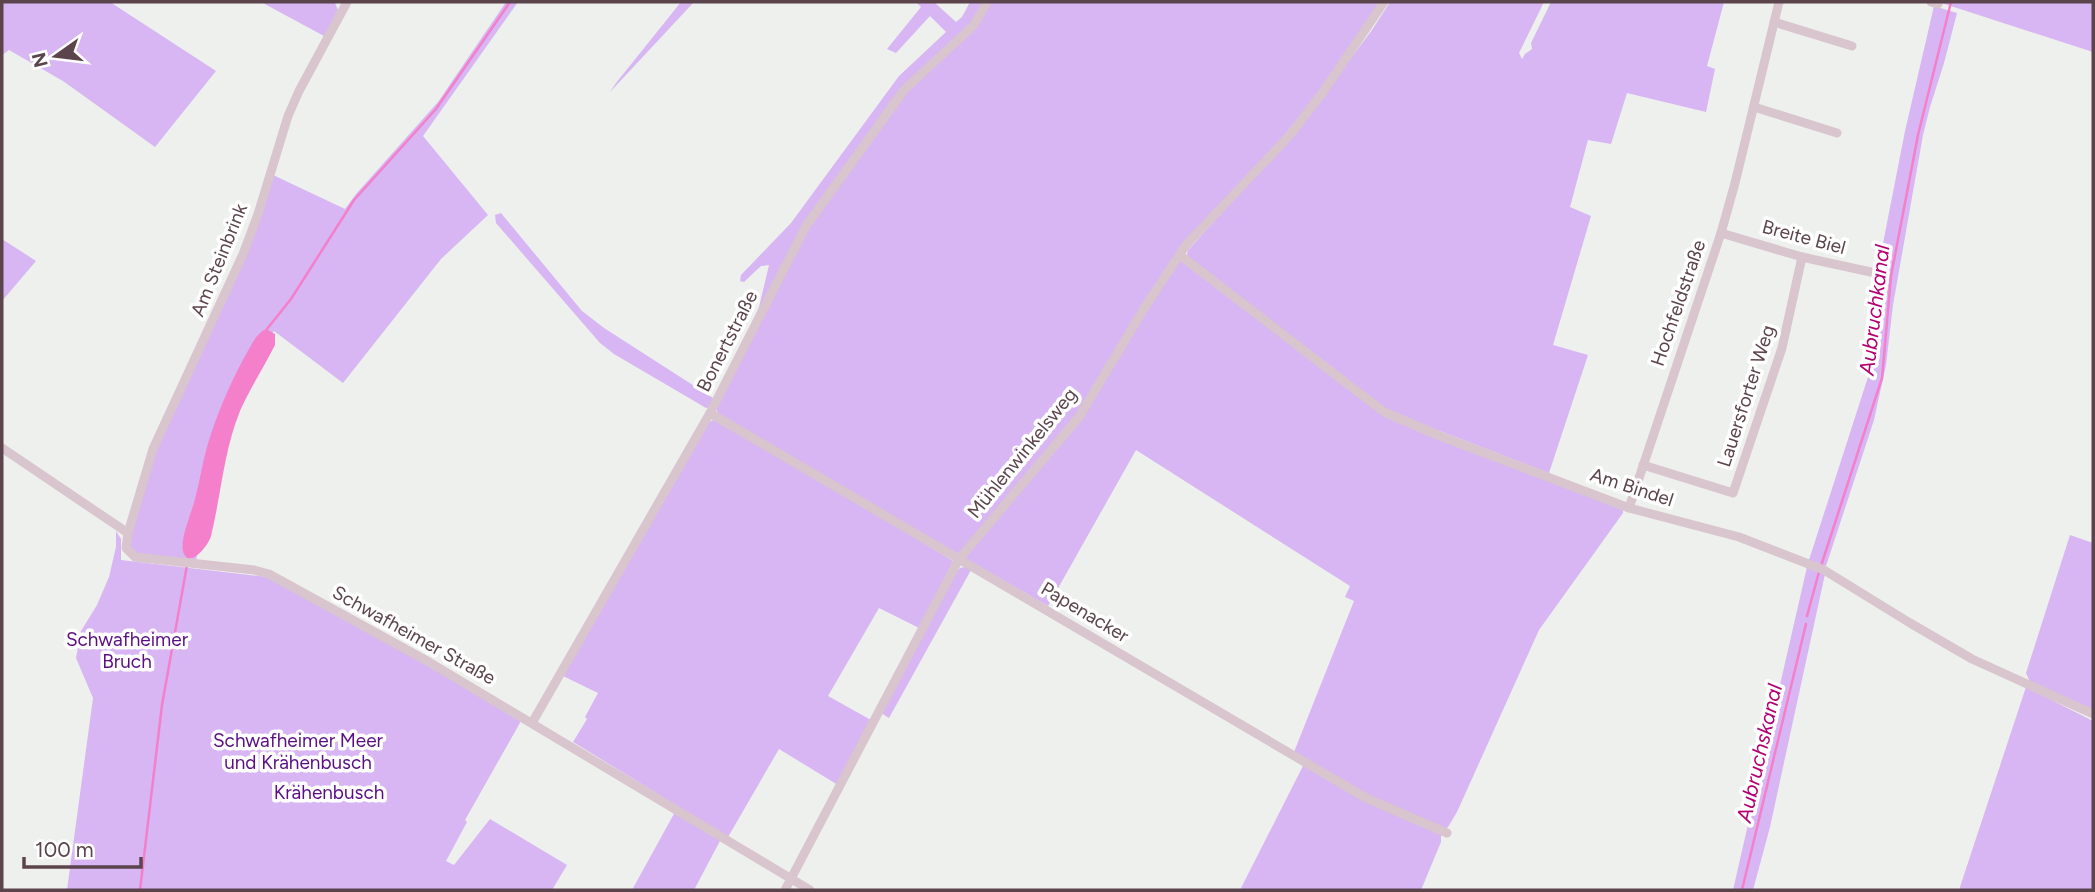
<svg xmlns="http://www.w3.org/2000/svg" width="2095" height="892" font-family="Figtree,sans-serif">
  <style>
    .green { fill: #d7b6f3 }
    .water { fill: #f47fca }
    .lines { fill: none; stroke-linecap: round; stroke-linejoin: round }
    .stream { stroke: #f47fca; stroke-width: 2.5 }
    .minor { stroke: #d9c5cd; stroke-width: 9 }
    .labels { text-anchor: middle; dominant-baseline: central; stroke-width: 7; stroke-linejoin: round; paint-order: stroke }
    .street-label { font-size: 19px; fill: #5c444d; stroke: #fff }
    .park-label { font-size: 19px; fill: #5b0e84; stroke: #fff }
    .water-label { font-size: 21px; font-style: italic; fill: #b30072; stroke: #fff }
  </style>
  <rect width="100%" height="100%" fill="#edf0ed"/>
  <g class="green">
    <path d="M2 2H110L216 71 155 147 63 81 9 50 2 55Z"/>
    <path d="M261 2H332L335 3 338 10 324 36Z"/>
    <path d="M506 2H518L423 136 488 215 441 259 343 383 274 331 255 356 211 462 196 561 136 554 129 546 130 538 157 449 273 175 345 209 356 194 438 102Z"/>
    <path d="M681 2H694L610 92 616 83Z"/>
    <path d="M916 2H934L956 22 962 17 970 2H1380L1321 89 1287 132 1175 256 1383 415 1623 510V513L1539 630 1457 812 1448 827 1445 829 1370 798 1294 752 1354 601 1345 597 1350 586 1136 450 1048 606 719 416 716 408 759 307 769 265 761 266 744 282 740 281 741 275 791 223 899 76 946 32 930 16 896 53 887 49 921 7Z"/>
    <path d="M1390 2H1544L1519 53 1522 59 1525 54 1532 49 1531 43 1551 2H1724L1707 66 1715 69 1706 112 1627 93 1611 144 1588 140 1570 207 1591 216 1553 345 1588 355 1549 473 1406 418 1385 408 1189 260 1187 254 1188 250 1298 129 1372 30Z"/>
    <path d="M1938 2H2093V52L1957 8Z"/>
    <path d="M1934 6 1957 13 1944 63 1930 107 1923 135 1893 305 1886 365 1874 420 1826 566 1809 560 1868 377 1878 269 1905 131Z"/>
    <path d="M501 213 582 311 604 328 713 398 710 407 706 408 701 405 614 354 600 343 496 223 495 215Z"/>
    <path d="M2 239 36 261 2 301Z"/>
    <path d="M718 417 953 561 919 628 879 608 828 696 871 720 838 785 779 749 728 837 573 742 587 719 585 717 598 693 563 676 708 423Z"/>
    <path d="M116 531 121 539V560L267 577 429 666 521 721 465 820 467 822 446 861 454 865 490 819 567 865 552 890H67L93 698 76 658 81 631 97 605 109 577 116 547Z"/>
    <path d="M2070 535 2093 543V711L2030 682 2026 673Z"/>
    <path d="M965 567 971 570 889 718 881 713 956 572 960 568Z"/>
    <path d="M1807 567 1825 574 1770 827 1753 890H1733Z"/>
    <path d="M2026 687 2093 721V890H1959Z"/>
    <path d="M1304 764 1441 835V842L1421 890H1240Z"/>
    <path d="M675 812 721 839 694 890H632Z"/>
  </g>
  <path class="water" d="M266 329 275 334V345C264 367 250 388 240 411 224 450 221 495 211 536 208 547 188 570 183 551 180 538 192 512 195 499 200 481 202 464 207 447 216 416 229 386 244 358 250 348 255 334 266 329Z"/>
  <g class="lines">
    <g class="stream">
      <path d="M267 329 291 299 354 200 436 109 510 2"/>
      <path d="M1821 566 1882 378 1891 276 1918 135 1951 2"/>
      <path d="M1807 616 1819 572"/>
      <path d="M140 890 162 705 189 554"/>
      <path d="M1742 890 1806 624"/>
    </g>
    <g class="minor">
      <path d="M347 2 299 91 288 116 258 214 243 254 153 449 128 533 126 548 135 557 254 570 269 574 429 662 810 890"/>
      <path d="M1931 2 1938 4"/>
      <path d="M1774 22 1852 46"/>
      <path d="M1754 107 1837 133"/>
      <path d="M1721 233 1802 257 1880 274"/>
      <path d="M1181 256 1384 412 1440 436 1629 508 1739 537 1824 570 1910 623 1972 659 2093 714"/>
      <path d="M710 413 1366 798 1447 833"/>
      <path d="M2 448 128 533"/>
      <path d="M1643 465 1733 493 1782 348 1802 257"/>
      <path d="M1629 508 1721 233 1735 183 1779 2"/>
      <path d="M532 723 710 413 806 226 904 90 974 25 987 2"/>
      <path d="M785 890 959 559 1079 417 1145 307 1186 245 1290 135 1323 92 1384 2"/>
    </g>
  </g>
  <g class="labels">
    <g class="street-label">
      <text transform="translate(1804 237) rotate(15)">Breite Biel</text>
      <text transform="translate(219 260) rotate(-68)">Am Steinbrink</text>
      <text transform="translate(1678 303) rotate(-71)">Hochfeldstraße</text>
      <text transform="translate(727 341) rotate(-63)">Bonertstraße</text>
      <text transform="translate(1746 396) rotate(-72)">Lauersforter Weg</text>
      <text transform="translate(1022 453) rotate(-51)">Mühlenwinkelsweg</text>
      <text transform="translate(1632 487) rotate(18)">Am Bindel</text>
      <text transform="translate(1085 612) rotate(31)">Papenacker</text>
      <text transform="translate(414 635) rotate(29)">Schwafheimer Straße</text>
    </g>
    <g class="park-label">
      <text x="127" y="639">Schwafheimer<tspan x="127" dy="22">Bruch</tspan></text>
      <text x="298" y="740">Schwafheimer Meer<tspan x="298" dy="22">und Krähenbusch</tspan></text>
      <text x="329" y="792">Krähenbusch</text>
    </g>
    <g class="water-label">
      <text transform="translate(1874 310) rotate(-83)">Aubruchkanal</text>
      <text transform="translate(1759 753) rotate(-77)">Aubruchskanal</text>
    </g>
  </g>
  <rect width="2095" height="892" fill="none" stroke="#5c444d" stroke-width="7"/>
  <g transform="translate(56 56) rotate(256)" stroke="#ffffff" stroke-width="5" paint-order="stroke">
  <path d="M0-5L12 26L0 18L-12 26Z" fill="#5c444d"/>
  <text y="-10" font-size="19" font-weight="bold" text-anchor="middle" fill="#5c444d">N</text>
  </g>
  <path d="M24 857v10h117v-10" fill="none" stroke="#5c444d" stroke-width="3.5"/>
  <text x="35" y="857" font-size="21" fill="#5c444d" stroke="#ffffff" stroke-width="5" paint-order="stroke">100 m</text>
</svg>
